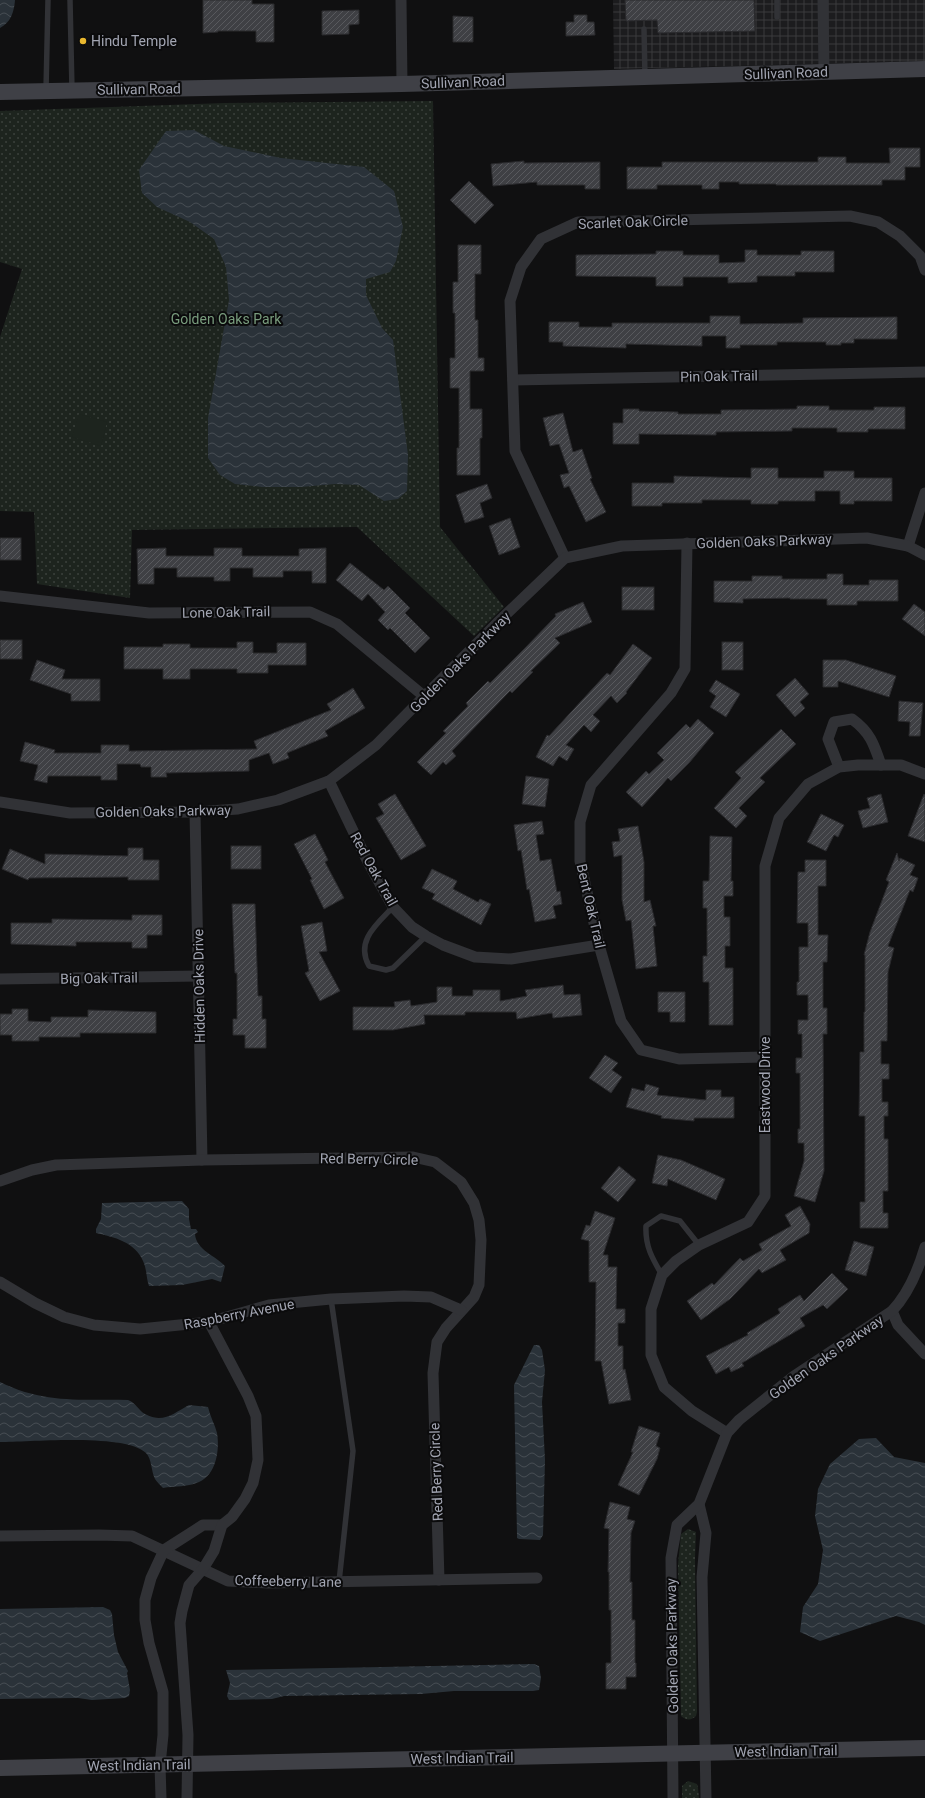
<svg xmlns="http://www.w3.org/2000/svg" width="925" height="1798" font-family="Roboto,sans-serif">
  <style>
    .industrial { fill: url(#industrial-grid) }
    .grass { fill: url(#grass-dots) }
    .pitch { fill: #1d241e }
    .water { fill: url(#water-waves) }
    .building { fill: url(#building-hatch); stroke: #2a2a2d }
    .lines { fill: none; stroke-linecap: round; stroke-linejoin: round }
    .lane { stroke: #313236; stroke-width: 5.5 }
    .street { stroke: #313236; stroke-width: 11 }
    .secondary { stroke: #3f4046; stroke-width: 16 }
    .poi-dot { fill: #eab82f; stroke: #0b0b0c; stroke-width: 1.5 }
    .labels { text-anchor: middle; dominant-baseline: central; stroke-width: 4; stroke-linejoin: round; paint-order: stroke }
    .poi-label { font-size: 14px; fill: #a2a5b2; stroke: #0b0b0c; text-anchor: start }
    .street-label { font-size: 14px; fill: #a2a5b2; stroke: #0b0b0c }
    .park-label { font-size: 14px; fill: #799c7d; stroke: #0b0b0c }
  </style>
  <defs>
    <pattern id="industrial-grid" width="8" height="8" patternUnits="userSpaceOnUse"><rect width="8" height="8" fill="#1c1c1e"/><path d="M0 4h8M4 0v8" fill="none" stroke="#3a3a3c"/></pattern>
    <pattern id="grass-dots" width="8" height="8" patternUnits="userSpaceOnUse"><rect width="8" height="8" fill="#1d241e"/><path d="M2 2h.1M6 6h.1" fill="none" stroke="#3b413c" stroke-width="1.8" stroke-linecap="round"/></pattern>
    <pattern id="water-waves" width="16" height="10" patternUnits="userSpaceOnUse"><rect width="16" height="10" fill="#2a3239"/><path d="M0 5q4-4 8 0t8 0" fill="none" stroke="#464d53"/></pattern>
    <pattern id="building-hatch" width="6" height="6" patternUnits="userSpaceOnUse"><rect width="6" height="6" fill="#3f4044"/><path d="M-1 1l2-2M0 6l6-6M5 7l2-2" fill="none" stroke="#58595d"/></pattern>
  </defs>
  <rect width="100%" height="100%" fill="#101011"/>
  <path class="industrial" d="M613 0H925V61L614 69Z"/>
  <g class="grass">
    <path d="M433 101 440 527 504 607 474 636 357 527 132 530 130 598 37 584 34 512 0 511V337L22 269 0 262V111L225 103Z"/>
    <path d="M688 1529 696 1532 695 1558 697 1712 696 1716C691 1721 686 1720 681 1716L678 1565 681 1534Z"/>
    <path d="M688 1781 697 1784 698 1788 699 1798H682V1786Z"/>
  </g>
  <path class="pitch" d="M79 414 107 422 101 446 72 437Z"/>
  <g class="water">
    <path d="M0 0H15C14 12 11 22 0 28Z"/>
    <path d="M194 130 224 146 281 158 364 167 394 191 403 227 396 261 390 272 366 279V295L382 328 393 340 408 455 407 491 398 499 384 501 359 485 335 484 301 487H262L235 484 220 475 208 458V418L229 300 226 267 214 239 190 222 157 207 142 193 139 170 166 131Z"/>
    <path d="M182 1201 189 1209V1219L191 1229H196L198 1232 195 1234C196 1250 216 1256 225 1266L221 1282 212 1279 182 1285 149 1286C146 1278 147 1269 143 1261 135 1242 114 1237 96 1233V1229L101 1219 102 1203Z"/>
    <path d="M534 1345H539L542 1350 545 1370 542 1402 545 1460 543 1535 540 1540 519 1539 517 1538V1535L514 1385Z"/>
    <path d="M0 1382C44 1404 82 1399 128 1400 136 1403 139 1411 145 1414 163 1424 174 1413 189 1405L208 1407C210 1416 215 1425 217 1433 220 1450 216 1475 199 1482 189 1487 174 1486 163 1488 160 1485 157 1482 155 1479 151 1471 152 1459 146 1453 126 1433 29 1442 0 1442Z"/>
    <path d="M876 1438 894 1457 925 1463V1625L919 1622 896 1616 820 1641 800 1632 803 1607 818 1584 823 1550 815 1516 818 1489 830 1464 859 1439Z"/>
    <path d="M103 1607 110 1610 112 1614 114 1635 118 1652 128 1671 127 1673 130 1690 129 1696 125 1698 92 1700 78 1698 0 1699V1609Z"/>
    <path d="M534 1664 539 1666 541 1678 539 1690 533 1691H454L421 1694 284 1696 272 1699 229 1700 227 1696 230 1683 226 1670Z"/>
  </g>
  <g class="building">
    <path d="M203 0H252V4H274V42H256V31H218V32L203 33Z"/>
    <path d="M625 0H754L755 31 658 33 657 20 626 21Z"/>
    <path d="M359 10V24L349 25V34L322 35V11Z"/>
    <path d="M574 15H587V22H594L595 35 566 36V22H574Z"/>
    <path d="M453 16 473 17V42H453Z"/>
    <path d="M889 148H920V167H905V180H882V185H776V184H739V182H719V189H702V185H657V189H627V167H662V162H818V157H846V163H890Z"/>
    <path d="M524 161V163L600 162V189H585V185H537V182L493 186 491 164Z"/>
    <path d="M469 181 494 205 475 224 450 200Z"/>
    <path d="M458 245H481V274H475V320H478V358H484V371H470V409H482V438H480V475H457V448H459V388H450V358H455V313H453V282H458Z"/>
    <path d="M745 250H757V255H801V251H834V272H795V276H757V282L728 283V277H683V286H656V277L576 276V255L656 254V251H683V255H719V263L745 262Z"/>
    <path d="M710 316H740V324L803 323V318L897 317V339H854V343H841V345H826V342H777V345H740V348H726V336H702V346L626 344V348L563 346V342H549V322H579V327H612V323H710Z"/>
    <path d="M797 406H829V410H874V407H905V429H868V432H837V428H792V431L716 432V435L639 434V444H613V423H623V409H639V411L678 412V414H721V410L797 409Z"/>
    <path d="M563 413 573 452 582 449 592 478 590 479 606 512 586 522 569 486 564 488 560 475 569 473 559 444 550 446 543 418Z"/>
    <path d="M751 468H778V478H824V471H854V478H892V501H854V504H840V491H815V501H778V504H751V500H702V503H662V506H632V483H674V476L751 478Z"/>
    <path d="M487 484 492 498 480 503 484 517 465 523 456 495Z"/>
    <path d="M510 518 520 547 499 555 489 526Z"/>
    <rect x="0" y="538" width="21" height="22"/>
    <path d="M166 548V556H214V548H242V556H299V549L326 548V583H312V571H283V577H253V568H230V581H214V577H177V568H154V584H138L137 549Z"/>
    <path d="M350 563 384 590 388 586 410 608 405 613 430 638 415 653 390 628 388 630 378 620 385 612 368 594 362 601 336 580Z"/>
    <path d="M827 574H843V585H869V580H898V601H857V605H827V599H790V598L743 599V603L714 602V581H752V576H782V579H827Z"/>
    <rect x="622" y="587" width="32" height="23"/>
    <path d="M583 602 592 622 555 638 560 643 531 671 533 672 512 693 510 691 452 751 456 756 446 765 443 762 431 775 417 762 446 733 443 731 468 706 466 703 488 681 490 683 524 649 556 616 555 614Z"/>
    <path d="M914 604 925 612V636L902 619Z"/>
    <rect x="0" y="640" width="22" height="19"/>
    <path d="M237 642H253V653H277V643H306V665H268V673H237V669H190V679H163V669H124V647H163V644H190V648H237Z"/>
    <rect x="722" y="642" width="21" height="28"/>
    <path d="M633 644 652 658 626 692 627 693 617 703 611 696 593 715 600 721 591 732 584 725 566 745 574 749 567 761 559 756 553 766 536 757 547 735 549 736 607 673 610 675Z"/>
    <path d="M37 660 65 670 62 679H100V701H71V694L30 680Z"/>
    <path d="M823 660H846L896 676 889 697 838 681V687H823Z"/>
    <path d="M795 678 809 694 800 702 805 708 795 717 776 695Z"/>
    <path d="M716 680 740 694 726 717 710 707 716 696 709 691Z"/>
    <path d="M353 688 365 708 325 731 328 736 287 753 289 758 273 764 269 753 249 760V771L166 773 167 777H151V767H141L140 764H117V780H101V776H48L47 783 34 780 38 765 20 761 25 742 55 750 54 753H101V745H129V751L257 749 254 741 331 710 327 704Z"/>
    <path d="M899 701 923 703 920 736H909L910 722 898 721Z"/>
    <path d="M698 719 714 733 689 763 671 781 668 778 642 807 626 792 646 771 649 774 664 760 657 753 686 724 690 728Z"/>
    <path d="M781 729 796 744 760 778 765 782 739 808 747 816 736 828 714 808 741 778 735 772Z"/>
    <path d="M526 776 549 779 545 807 522 804Z"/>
    <path d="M395 794 426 846 401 860 376 818 384 814 378 804Z"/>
    <path d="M881 794 888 822 863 828 858 811 870 808 867 798Z"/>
    <path d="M924 794 925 795V842L908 836Z"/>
    <path d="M821 814 844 825 838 837 834 835 826 851 807 842Z"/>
    <path d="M542 821 544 834 536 835 540 861 551 859 557 892 560 891 562 904 553 906 556 918 535 922 529 889 527 890 521 850 518 851 514 825Z"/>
    <path d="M638 826 644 862V902L650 900 656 926H653L657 966 636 969 631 920 626 921 622 900V855L614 857 612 842 620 841 618 829Z"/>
    <path d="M315 834 328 860 325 862 344 898 324 909 310 880 312 879 294 844Z"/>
    <path d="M710 836 732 837 731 881H733V896H724V917H730V946H725V968H733V1025H709V982H703V956H707V908H703V881H709Z"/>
    <rect x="231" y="846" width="30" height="23"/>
    <path d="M128 848H143V860H159V880H128V877L29 878 28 880 2 869 10 849 45 864V854L128 856Z"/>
    <path d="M897 853 899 861 900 858 915 865 910 875 918 878 913 892 910 890 888 946 894 948 888 972 887 1041H881V1064H889V1079H882V1102H888V1116H884V1139H888V1191H883V1213H888V1228H860V1202H865V1116H859L860 1052H864V1012H865V955H864L870 932 889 882 886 880Z"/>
    <path d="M805 860H826V886H818V935H828L827 962H823V1008H827V1034H823L824 1171 815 1202 794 1196 804 1161V1143H798V1129H800V1073H796V1058H802V1034H798V1020H808V995H797V982H799V947H808V923H797L798 872H805Z"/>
    <path d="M432 869 457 881 453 889 478 902 480 899 491 904 481 925 432 899 435 894 422 888Z"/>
    <path d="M232 904H255L258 996H262V1019H266V1048H245V1035H233V1019H237V973H235Z"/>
    <path d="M132 915H162V935H147V948H132V942H76V946L11 944V923H52V919L132 920Z"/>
    <path d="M322 922 327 951 319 952 340 991 320 1001 305 973 309 971 301 926Z"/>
    <path d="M563 985 564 995 580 994 582 1015 553 1018 552 1013 517 1019 516 1012H465V1015H424L425 1024 393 1030H353V1007H395L394 1002 410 1000 411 1006 437 1002V987H452V996H473V990H500V1001L527 996 525 990Z"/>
    <path d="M658 992H685V1022H670V1012H658Z"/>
    <path d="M12 1009H28V1021L51 1022V1017H88V1010L156 1012V1033H80V1037H39V1041H12V1035H0V1014H12Z"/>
    <path d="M605 1055 618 1063 612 1070 622 1077 611 1093 589 1078Z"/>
    <path d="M646 1084 659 1088 657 1095 706 1100V1090H721V1097H734V1118H694V1121L661 1118 662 1116 626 1107 632 1088 644 1091Z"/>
    <path d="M658 1155 681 1160 725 1179 716 1200 668 1179 667 1186 652 1183Z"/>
    <path d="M619 1166 636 1180 618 1202 601 1188Z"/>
    <path d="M800 1206 810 1224 809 1233 780 1250 786 1260 762 1273 759 1269 730 1299 701 1320 687 1301 712 1283 714 1285 740 1258 743 1261 762 1250 759 1244 791 1226 785 1215Z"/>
    <path d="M595 1211 615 1218 603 1255H608V1267H617L616 1309H625V1323H618V1346H623V1370L625 1369 631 1400 609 1404 601 1361H595L596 1282H589V1241L581 1239 586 1225 590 1226Z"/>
    <path d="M854 1241 874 1247 866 1276 845 1270Z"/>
    <path d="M832 1273 848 1289 827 1309 823 1305 800 1318 805 1326 742 1363 744 1366 731 1372 729 1367 716 1374 706 1356 748 1335 747 1333 780 1313 778 1309 800 1295 804 1301Z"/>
    <path d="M639 1426 660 1433 656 1446 660 1448 657 1459 639 1495 618 1485 633 1452H631Z"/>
    <path d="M610 1502 630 1507 627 1519 635 1521 631 1533 630 1582H632V1620H635V1663H636V1677H626V1689H606V1663H611V1610H609V1572H608L609 1529 604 1528Z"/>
  </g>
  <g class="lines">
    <g class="lane">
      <path d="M70 0 72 90"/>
      <path d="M777 17V0"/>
      <path d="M644 29 645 77"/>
      <path d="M46 90 48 0"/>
      <path d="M393 907C377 924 355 941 369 966L386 970 393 968 426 936"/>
      <path d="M662 1275C652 1258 645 1246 646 1226L661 1216 680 1221 699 1245"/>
      <path d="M331 1299 353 1451 339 1582"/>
    </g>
    <g class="street">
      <path d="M401 0 402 84"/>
      <path d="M823 0 824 72"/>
      <path d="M513 380 925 372"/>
      <path d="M687 543 685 669 671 693 591 785 580 822V861L599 945 621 1021 641 1050 679 1059 765 1057"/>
      <path d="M908 546 925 493"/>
      <path d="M565 558 515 451 510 301 521 267 541 239 578 222 850 216 878 222 900 236 920 256 925 270"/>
      <path d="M0 596 149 613 310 612 337 624 425 697"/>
      <path d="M839 767 828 739 834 722 852 719C870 732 874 744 881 765"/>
      <path d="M329 781 368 862 393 907 412 927 426 936 443 945 475 957 511 959 599 945"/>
      <path d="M0 802 70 813 195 812 238 809 278 800 329 781 376 745 497 623 565 558 622 546 867 538 908 546 925 555"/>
      <path d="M195 812 202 1160"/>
      <path d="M0 979 199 976"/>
      <path d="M0 1181 32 1170 56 1165 202 1160 413 1157 435 1162 461 1182 474 1203 479 1220 481 1240 479 1285 474 1297 446 1328 437 1342 433 1373 439 1580"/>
      <path d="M0 1282 35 1303 64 1317 94 1325 140 1329 209 1322 269 1305 331 1299 404 1296 431 1297 461 1310"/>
      <path d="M892 1311 898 1325 925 1354"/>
      <path d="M727 1433 692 1411 664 1387 651 1355V1309L662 1275 676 1261 699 1245 748 1222 765 1196V866L779 818 808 784 839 767 858 765H901L925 774"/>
      <path d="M699 1504 706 1533 702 1577 706 1798"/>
      <path d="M0 1536 99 1535 132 1536 228 1581 268 1583 537 1578"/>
      <path d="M161 1798 160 1765 163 1735V1692L149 1643 145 1620V1600L151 1578 164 1550 203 1525H222"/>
      <path d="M187 1798 188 1735 180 1623 182 1611 189 1585 203 1569 214 1551 222 1525 232 1517 245 1499 253 1483 258 1460 256 1416 248 1396 209 1322"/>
      <path d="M673 1798 671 1558 677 1525 699 1504 727 1433 739 1420 794 1376 892 1311C909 1293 918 1271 925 1247"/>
    </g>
    <g class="secondary">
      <path d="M0 92 402 84 925 69"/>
      <path d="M0 1768 925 1748"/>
    </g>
  </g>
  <circle class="poi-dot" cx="83" cy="41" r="4"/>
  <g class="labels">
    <g class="poi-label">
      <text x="91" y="41">Hindu Temple</text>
    </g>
    <g class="street-label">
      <text transform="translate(786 73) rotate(-2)">Sullivan Road</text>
      <text transform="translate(463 82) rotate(-2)">Sullivan Road</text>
      <text transform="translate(139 89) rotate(-1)">Sullivan Road</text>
      <text transform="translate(633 222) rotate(-2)">Scarlet Oak Circle</text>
      <text transform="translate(719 376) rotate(-1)">Pin Oak Trail</text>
      <text transform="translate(764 541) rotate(-2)">Golden Oaks Parkway</text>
      <text transform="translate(226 612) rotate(-1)">Lone Oak Trail</text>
      <text transform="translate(460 662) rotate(-45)">Golden Oaks Parkway</text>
      <text transform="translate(163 811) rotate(-1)">Golden Oaks Parkway</text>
      <text transform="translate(374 869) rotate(61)">Red Oak Trail</text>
      <text transform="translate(591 906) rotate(77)">Bent Oak Trail</text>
      <text transform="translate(99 978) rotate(-1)">Big Oak Trail</text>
      <text transform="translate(199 986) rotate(-91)">Hidden Oaks Drive</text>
      <text transform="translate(765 1085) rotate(-90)">Eastwood Drive</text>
      <text transform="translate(369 1159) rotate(1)">Red Berry Circle</text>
      <text transform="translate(239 1314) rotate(-11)">Raspberry Avenue</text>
      <text transform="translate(826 1357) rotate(-35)">Golden Oaks Parkway</text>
      <text transform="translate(436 1472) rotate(-92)">Red Berry Circle</text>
      <text transform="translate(288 1581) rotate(1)">Coffeeberry Lane</text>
      <text transform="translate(672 1646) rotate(-91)">Golden Oaks Parkway</text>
      <text transform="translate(786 1751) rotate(-1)">West Indian Trail</text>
      <text transform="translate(462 1758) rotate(-1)">West Indian Trail</text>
      <text transform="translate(139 1765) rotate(-1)">West Indian Trail</text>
    </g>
    <g class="park-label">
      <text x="226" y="319">Golden Oaks Park</text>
    </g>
  </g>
</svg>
